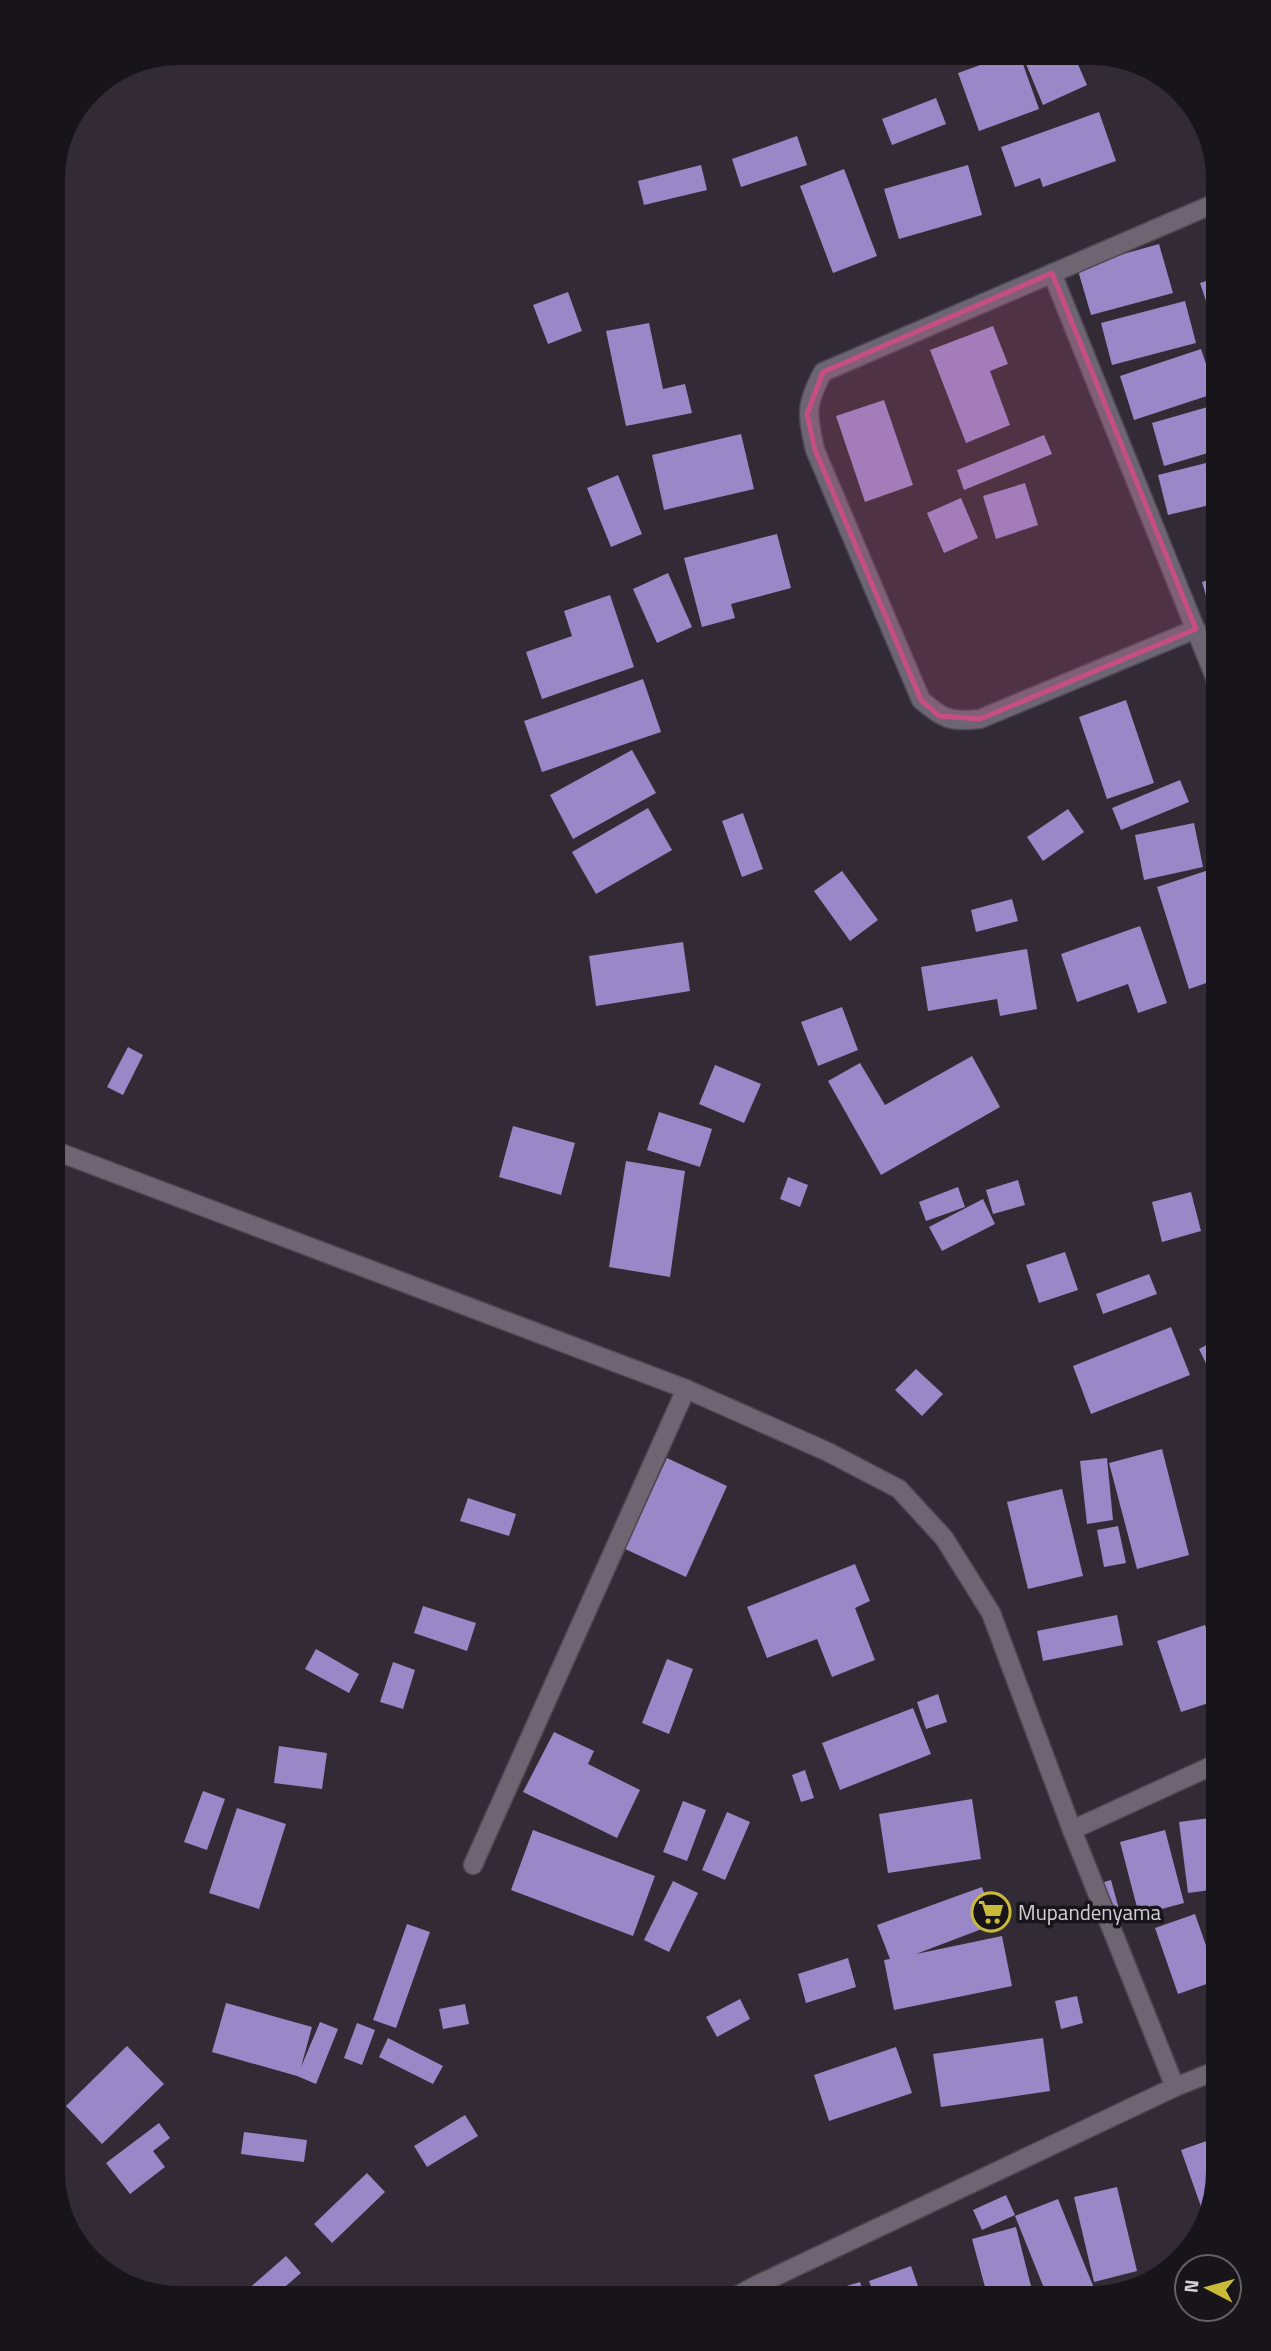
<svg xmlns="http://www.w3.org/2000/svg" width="1271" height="2351" font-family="'Titillium Web',sans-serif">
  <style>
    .building { fill: #9a87c7 }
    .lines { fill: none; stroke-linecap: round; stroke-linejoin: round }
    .minor-casing { stroke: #4e4851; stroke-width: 21 }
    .minor { stroke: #6d6572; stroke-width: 18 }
    .marked { fill: #c74f80; fill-opacity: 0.2; stroke: #c74f80; stroke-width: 5; stroke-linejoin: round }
    .labels { text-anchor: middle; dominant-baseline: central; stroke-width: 7; stroke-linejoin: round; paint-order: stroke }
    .poi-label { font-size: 21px; fill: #d4cfd6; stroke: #18151a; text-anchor: start }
  </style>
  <rect width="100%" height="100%" fill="#322b36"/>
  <g class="building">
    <path d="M1014 53H1019L1039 109 979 131 958 73Z"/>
    <path d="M1037 53H1073L1087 85 1043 105 1024 59Z"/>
    <path d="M936 98 946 124 892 145 882 119Z"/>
    <path d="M1099 112 1116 161 1043 187 1040 178 1015 187 1001 147Z"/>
    <path d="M797 136 807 165 741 187 732 159Z"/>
    <path d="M701 165 707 190 644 205 638 181Z"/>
    <path d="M968 165 982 215 899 239 884 189Z"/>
    <path d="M844 169 877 256 833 273 800 186Z"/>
    <path d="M1159 244 1173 293 1091 315 1077 267Z"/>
    <path d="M1218 277V324L1214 325 1200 283Z"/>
    <path d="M568 292 582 331 548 344 533 305Z"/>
    <path d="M1185 301 1196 343 1112 365 1101 323Z"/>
    <path d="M649 323 663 389 685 384 692 413 626 426 606 331Z"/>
    <path d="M993 326 1008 364 990 371 1010 425 966 443 930 350Z"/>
    <path d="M1201 349 1216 393 1134 420 1120 376Z"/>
    <path d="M884 400 913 485 865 502 836 416Z"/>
    <path d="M1218 404V450L1164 466 1152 423Z"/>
    <path d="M741 434 754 489 664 510 652 455Z"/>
    <path d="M1044 435 1052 454 964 490 957 470Z"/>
    <path d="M1218 460V503L1168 515 1158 475Z"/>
    <path d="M618 475 642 534 611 547 587 488Z"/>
    <path d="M1025 483 1038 525 996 539 983 496Z"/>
    <path d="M961 498 978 538 944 553 927 513Z"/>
    <path d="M777 534 791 588 731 604 735 618 702 627 684 558Z"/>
    <path d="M668 573 692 627 657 643 633 589Z"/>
    <path d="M1218 577V622L1214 623 1202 582Z"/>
    <path d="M610 595 634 667 542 699 526 652 572 636 564 611Z"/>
    <path d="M643 679 661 732 542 772 524 721Z"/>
    <path d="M1126 700 1154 783 1107 799 1079 717Z"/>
    <path d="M632 750 656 793 573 839 550 795Z"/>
    <path d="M1180 780 1189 802 1121 830 1112 808Z"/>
    <path d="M648 808 672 850 596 894 572 852Z"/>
    <path d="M1068 809 1084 832 1043 861 1027 837Z"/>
    <path d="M743 813 763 869 742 877 722 821Z"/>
    <path d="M1194 823 1203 867 1144 880 1135 835Z"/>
    <path d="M1218 867V896H1217L1218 979 1189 989 1157 887Z"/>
    <path d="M842 871 878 920 850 941 814 891Z"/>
    <path d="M1012 899 1018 921 976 932 971 910Z"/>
    <path d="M1140 926 1167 1003 1138 1013 1128 984 1077 1002 1061 954Z"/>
    <path d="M683 942 690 991 596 1006 589 956Z"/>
    <path d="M1027 949 1037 1009 1000 1016 997 999 928 1011 921 967Z"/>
    <path d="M842 1007 858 1050 818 1066 801 1022Z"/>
    <path d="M128 1047 143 1055 123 1095 107 1087Z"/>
    <path d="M972 1056 1000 1107 881 1175 828 1081 860 1063 885 1105Z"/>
    <path d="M715 1065 761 1084 744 1123 699 1104Z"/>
    <path d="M659 1112 712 1129 700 1167 647 1150Z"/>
    <path d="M513 1126 575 1143 561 1195 499 1177Z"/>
    <path d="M626 1161 685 1171 670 1277 609 1267Z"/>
    <path d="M788 1177 808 1185 800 1207 780 1199Z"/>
    <path d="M1018 1180 1025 1205 993 1214 986 1190Z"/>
    <path d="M958 1187 965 1207 926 1221 919 1202Z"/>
    <path d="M1191 1192 1201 1231 1162 1242 1152 1202Z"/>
    <path d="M983 1199 995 1224 942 1251 929 1227Z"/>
    <path d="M1065 1252 1078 1290 1039 1303 1026 1265Z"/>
    <path d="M1149 1274 1157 1294 1103 1314 1096 1294Z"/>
    <path d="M1171 1327 1190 1375 1091 1414 1073 1366Z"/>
    <path d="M1218 1339V1388L1199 1349Z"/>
    <path d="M916 1369 943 1394 922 1416 895 1390Z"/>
    <path d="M1162 1449 1189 1555 1137 1569 1109 1463Z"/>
    <path d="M667 1458 727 1486 686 1577 625 1549Z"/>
    <path d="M1107 1458 1113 1520 1087 1524 1080 1461Z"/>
    <path d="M1062 1489 1083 1576 1028 1589 1007 1502Z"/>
    <path d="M468 1498 516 1514 509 1536 460 1521Z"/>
    <path d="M1118 1526 1126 1563 1104 1567 1097 1530Z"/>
    <path d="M855 1564 870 1601 855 1608 875 1660 832 1677 817 1639 767 1658 747 1607Z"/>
    <path d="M423 1606 476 1623 467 1651 414 1633Z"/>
    <path d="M1117 1615 1123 1645 1043 1661 1037 1631Z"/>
    <path d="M1205 1625 1218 1664V1700L1181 1712 1157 1641Z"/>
    <path d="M316 1649 359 1674 349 1693 305 1669Z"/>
    <path d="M667 1659 693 1669 669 1734 642 1723Z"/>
    <path d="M393 1662 415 1670 403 1709 380 1702Z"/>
    <path d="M938 1694 947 1722 926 1729 917 1702Z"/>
    <path d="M913 1708 931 1754 840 1790 822 1743Z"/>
    <path d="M554 1732 594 1751 588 1764 640 1790 617 1838 523 1792Z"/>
    <path d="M279 1746 327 1753 322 1789 274 1783Z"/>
    <path d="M805 1770 814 1798 801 1802 792 1775Z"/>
    <path d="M203 1791 225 1799 207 1850 184 1842Z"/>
    <path d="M972 1799 981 1859 888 1873 879 1814Z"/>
    <path d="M683 1801 706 1810 687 1861 663 1852Z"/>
    <path d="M237 1808 286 1824 259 1909 209 1893Z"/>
    <path d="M727 1812 750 1822 725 1880 702 1870Z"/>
    <path d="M1218 1817V1889L1188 1893 1179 1822Z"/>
    <path d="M533 1830 655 1876 633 1936 511 1890Z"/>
    <path d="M1165 1830 1184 1903 1139 1915 1120 1842Z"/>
    <path d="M1111 1880 1120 1913 1100 1919 1091 1886Z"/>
    <path d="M673 1881 698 1893 669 1952 644 1940Z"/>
    <path d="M982 1887 995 1924 916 1954 1002 1936 1012 1986 894 2010 884 1960 890 1959 877 1925Z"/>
    <path d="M1218 1907V1944L1207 1911Z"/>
    <path d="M1195 1914 1218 1980 1178 1994 1155 1928Z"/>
    <path d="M407 1924 430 1932 396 2028 373 2020Z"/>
    <path d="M848 1958 856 1987 806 2003 798 1974Z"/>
    <path d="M1077 1996 1083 2023 1061 2029 1055 2001Z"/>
    <path d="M740 1999 750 2019 717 2037 706 2017Z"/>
    <path d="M226 2003 312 2027 301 2067 320 2022 338 2029 316 2084 297 2076 212 2052Z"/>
    <path d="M465 2004 469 2024 443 2029 439 2009Z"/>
    <path d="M357 2023 375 2030 362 2065 344 2058Z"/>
    <path d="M388 2038 443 2066 433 2084 379 2057Z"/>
    <path d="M1043 2038 1050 2091 941 2107 933 2054Z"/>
    <path d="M127 2046 164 2084 102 2144 66 2106Z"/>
    <path d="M896 2047 912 2093 829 2121 814 2075Z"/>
    <path d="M465 2115 478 2136 427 2167 414 2146Z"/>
    <path d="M159 2123 170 2138 153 2151 165 2167 130 2194 106 2163Z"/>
    <path d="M244 2132 307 2140 304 2162 241 2154Z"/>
    <path d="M1218 2137V2173L1205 2218 1181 2150Z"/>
    <path d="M367 2173 385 2192 332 2243 314 2224Z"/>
    <path d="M1117 2187 1137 2271 1094 2282 1074 2197Z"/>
    <path d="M1006 2195 1015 2215 982 2230 973 2210Z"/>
    <path d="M1058 2199 1094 2288 1067 2298H1048L1015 2216Z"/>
    <path d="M1016 2227 1034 2298H988L972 2239Z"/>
    <path d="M286 2256 301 2273 272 2298H238Z"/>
    <path d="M911 2266 922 2298H875L869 2281Z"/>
    <path d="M860 2282 865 2298H817L816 2295Z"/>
  </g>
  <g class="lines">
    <g class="minor-casing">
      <g id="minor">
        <path d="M1052 273 1218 685"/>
        <path d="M1196 629 980 719C951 722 944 720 921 700L815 450C807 414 805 405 823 372L1218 202"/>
        <path d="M53 1150 686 1389 828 1452 899 1489 944 1538 991 1613 1072 1830 1175 2087"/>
        <path d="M1072 1830 1218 1763"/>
        <path d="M473 1865 686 1389"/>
        <path d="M733 2298 757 2285 1175 2087 1218 2070"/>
      </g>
    </g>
    <use href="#minor" class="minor"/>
  </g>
  <path class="marked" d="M1052 273 1196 629 980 719 939 716 921 700 815 450 807 414 823 372Z"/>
  <defs>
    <g id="supermarket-ring" transform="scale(2.0125)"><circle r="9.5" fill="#18151a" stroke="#c9ba3a" stroke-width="1.5"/><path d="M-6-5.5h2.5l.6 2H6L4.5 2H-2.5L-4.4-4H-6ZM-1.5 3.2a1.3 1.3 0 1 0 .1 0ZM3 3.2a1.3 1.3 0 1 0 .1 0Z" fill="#c9ba3a"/></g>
  </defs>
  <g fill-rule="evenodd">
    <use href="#supermarket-ring" x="991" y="1912"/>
  </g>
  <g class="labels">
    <g class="poi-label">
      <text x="1018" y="1912">Mupandenyama</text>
    </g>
  </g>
  <path d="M0 0H1271V2351H0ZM179 65H1092A114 114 0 0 1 1206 179V2172A114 114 0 0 1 1092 2286H179A114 114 0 0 1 65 2172V179A114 114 0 0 1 179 65Z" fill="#18151a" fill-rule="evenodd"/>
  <g transform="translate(1208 2288) rotate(276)"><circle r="33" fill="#18151a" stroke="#635f65" stroke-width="2"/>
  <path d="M0-5L12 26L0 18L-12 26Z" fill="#c9ba3a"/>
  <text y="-10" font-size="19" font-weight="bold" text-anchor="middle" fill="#d4cfd6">N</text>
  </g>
</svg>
